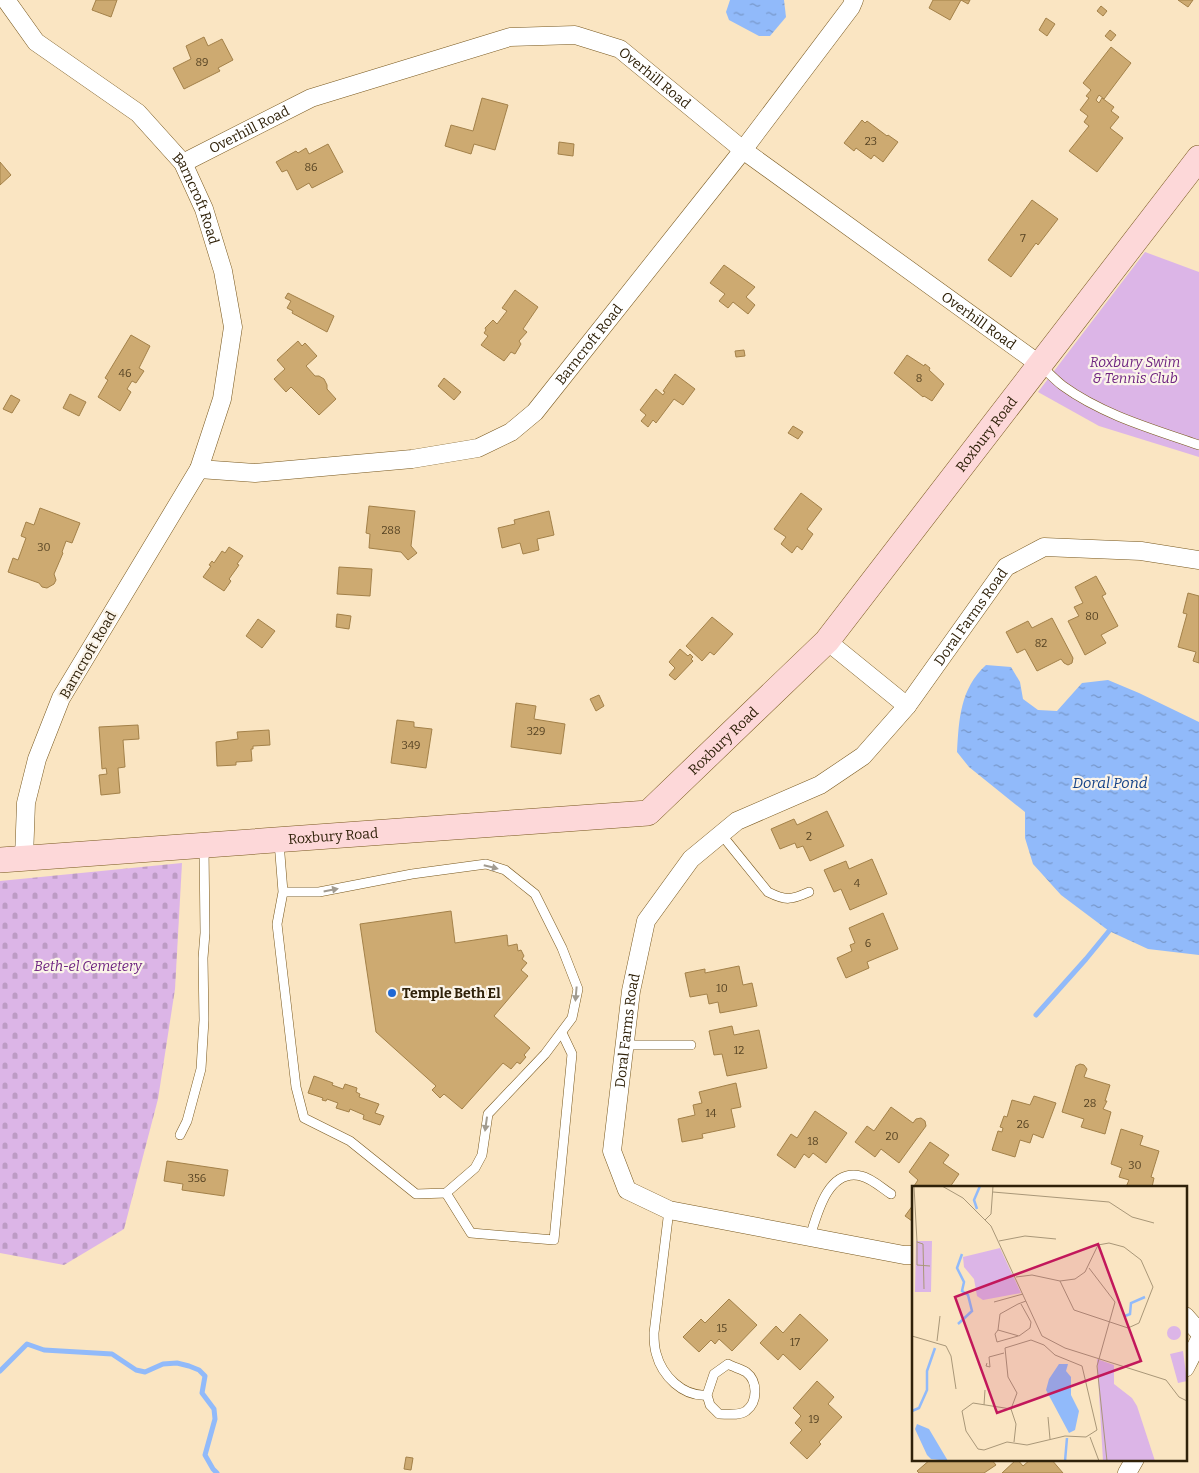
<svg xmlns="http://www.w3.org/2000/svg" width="1199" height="1473" font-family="Bitter,serif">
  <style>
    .green { fill: #dcb5e7 }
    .cemetery { fill: url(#cemetery-stones) }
    .water { fill: url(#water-ripples) }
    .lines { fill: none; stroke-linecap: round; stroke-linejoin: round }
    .stream { stroke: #91bafa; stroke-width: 5 }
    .building { fill: #cdaa71; stroke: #a38149 }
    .lane-casing { stroke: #78581e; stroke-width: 10 }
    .street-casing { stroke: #78581e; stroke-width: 19 }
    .secondary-casing { stroke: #78581e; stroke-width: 26 }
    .lane { stroke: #fff; stroke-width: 9 }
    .street { stroke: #fff; stroke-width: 18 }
    .secondary { stroke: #fdd8d9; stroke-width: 25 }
    .oneway { fill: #a19b90 }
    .poi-dot { fill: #2068d4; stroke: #fbf4e9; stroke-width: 2 }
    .labels { text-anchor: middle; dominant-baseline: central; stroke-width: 4.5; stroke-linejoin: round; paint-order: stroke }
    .number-label { font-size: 11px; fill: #564323 }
    .street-label { font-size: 14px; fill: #2f2109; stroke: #fbf4e9 }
    .park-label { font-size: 14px; font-style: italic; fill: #6f2581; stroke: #fbf4e9 }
    .poi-label { font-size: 14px; font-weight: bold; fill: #2f2109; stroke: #fbf4e9; text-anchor: start }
    .water-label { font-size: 15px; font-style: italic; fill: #154388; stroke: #fbf4e9 }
    .inset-river { fill: none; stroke: #91bafa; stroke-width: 2.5 }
    .inset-road { fill: none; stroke: #a99778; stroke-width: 1 }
    .view { fill: #c2185b; fill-opacity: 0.15; stroke: #c2185b; stroke-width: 2.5 }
    .inset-edge { fill: none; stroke: #2f2109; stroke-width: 2.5 }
  </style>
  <defs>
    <pattern id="cemetery-stones" width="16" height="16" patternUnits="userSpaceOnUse" patternTransform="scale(1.25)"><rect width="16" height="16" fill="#dcb5e7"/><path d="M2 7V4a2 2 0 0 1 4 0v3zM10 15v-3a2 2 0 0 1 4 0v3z" fill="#bd9bc5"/></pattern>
    <pattern id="water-ripples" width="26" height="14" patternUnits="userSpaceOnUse" patternTransform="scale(1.25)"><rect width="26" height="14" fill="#91bafa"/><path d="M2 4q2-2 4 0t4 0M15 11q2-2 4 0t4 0" fill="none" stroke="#7797c9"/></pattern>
  </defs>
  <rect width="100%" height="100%" fill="#fae5c2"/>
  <path class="green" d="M1145 252 1199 272V457L1099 426 1038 392Z"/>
  <path class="cemetery" d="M182 863 175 989 158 1099 124 1229 64 1265 0 1253V881Z"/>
  <g class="water">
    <path d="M730 0H784L786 17 770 36H759L729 20 726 12Z"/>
    <path d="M986 665 1011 667 1020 682 1023 699 1038 710 1057 711 1082 683 1108 680 1139 693 1199 722V955L1148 949 1109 931 1061 895 1033 864 1025 838V812L969 767 957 752C959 719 960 689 986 665Z"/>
  </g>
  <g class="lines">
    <g class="stream">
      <path d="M1036 1015 1086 959 1109 931"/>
      <path d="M0 1371 27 1344 44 1350 112 1354 136 1370 145 1372 163 1364 177 1363 189 1366 199 1370 205 1376 202 1393 214 1409 215 1419 205 1455 213 1469 217 1473"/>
    </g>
  </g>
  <g class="building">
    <path d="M96 0H117L111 17 92 10Z"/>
    <path d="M933 0H970L968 4 961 0 950 20 929 8Z"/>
    <path d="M1178 0H1193L1188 7Z"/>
    <path d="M1101 6 1107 11 1103 16 1097 11Z"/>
    <path d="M1046 18 1055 24 1047 36 1039 30Z"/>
    <path d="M1110 30 1116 35 1111 41 1105 36Z"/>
    <path d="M204 37 208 46 222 39 233 60 218 68 220 71 184 89 173 68 191 59 186 46Z"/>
    <path d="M1111 47 1131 63 1104 99 1099 95 1096 100 1099 103 1102 98 1114 107 1111 111 1119 117 1110 128 1123 138 1097 172 1069 151 1089 126 1084 122 1088 116 1080 110 1089 98 1086 96 1091 90 1083 83Z"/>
    <path d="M482 98 508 105 495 150 474 144 471 154 445 146 451 125 473 131Z"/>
    <path d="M862 120 865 123 867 121 887 136 888 135 898 142 883 162 874 155 871 159 856 148 854 151 844 143Z"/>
    <path d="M559 142 574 144 573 156 558 154Z"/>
    <path d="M328 144 343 172 312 188 309 183 297 190 287 170 282 172 276 162 296 151 298 153 306 148 309 154Z"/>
    <path d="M0 162 11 175 0 185Z"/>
    <path d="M1032 200 1058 219 1038 245 1036 243 1011 277 988 260Z"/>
    <path d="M724 265 755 287 746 297 755 305 748 314 733 302 728 308 719 301 725 294 710 283Z"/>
    <path d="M515 290 538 307 523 329 527 332 519 341 521 344 515 354 511 352 504 361 481 345 488 336 484 333 486 330 485 328 493 320 497 324 507 311 502 308Z"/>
    <path d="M288 293 334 316 327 332 292 313 293 311 287 308 291 301 285 298Z"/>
    <path d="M131 335 150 346 139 368 144 371 136 383 132 381 127 389 131 392 120 411 98 397 108 380 105 378Z"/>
    <path d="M298 341 302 346 305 343 317 356 306 366 315 376H319L324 379 327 385V389L336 399 319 415 291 387 286 392 274 379 285 369 277 360Z"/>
    <path d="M744 350 745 356 736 357 735 351Z"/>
    <path d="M907 355 924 366 925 364 930 368 929 370 944 384 932 401 924 396 923 397 894 373Z"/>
    <path d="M675 374 695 389 683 405 674 399 656 423 653 420 648 427 641 421 646 415 640 410 656 389 663 395 665 392 663 391Z"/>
    <path d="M444 378 461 392 454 400 438 386Z"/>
    <path d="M70 394 86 402 79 416 63 408Z"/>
    <path d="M11 395 20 400 12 413 3 409Z"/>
    <path d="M793 426 803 432 798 439 788 433Z"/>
    <path d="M801 493 822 509 807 529 813 534 802 550 797 546 792 553 781 544 786 537 774 529Z"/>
    <path d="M369 506 415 511 411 546 417 553 408 560 401 552 369 548 370 534 366 533Z"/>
    <path d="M40 508 80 523 72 543 66 541 62 552 63 553 54 574 56 580 54 584 47 588 42 587 39 583 8 572 13 558 18 560 26 538 21 536 26 522 34 525Z"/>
    <path d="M549 511 554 535 537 539 539 550 523 554 520 543 502 548 498 528 515 524 514 520Z"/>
    <path d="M229 547 243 556 237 564 239 565 229 579 231 581 224 591 203 577 211 566 209 565 212 561 214 563 222 551 225 553Z"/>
    <path d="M339 567 372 569 370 596 337 594Z"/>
    <path d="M1096 576 1106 594 1102 596 1118 626 1101 635 1106 643 1085 655 1068 621 1079 616 1074 607 1083 603 1075 587Z"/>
    <path d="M1188 593 1199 596V663L1193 661 1196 652 1178 647 1187 614 1183 613Z"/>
    <path d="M337 614 351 616 349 629 336 627Z"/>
    <path d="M712 617 733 634 714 655 710 652 702 661 686 646Z"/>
    <path d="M1052 618 1073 658 1072 663 1068 665 1064 663 1061 659 1037 671 1025 649 1017 653 1006 632 1028 621 1032 628Z"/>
    <path d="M258 619 275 631 262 648 246 636Z"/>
    <path d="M680 649 688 656 690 654 693 657 691 659 693 661 675 680 669 675 675 668 669 662Z"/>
    <path d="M599 695 604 706 596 711 590 699Z"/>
    <path d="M516 703 536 706 534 719 565 724 561 754 511 747Z"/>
    <path d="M397 720 414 722V727L432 729 426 768 391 763Z"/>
    <path d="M138 725 139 739 123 740 125 767 118 768 120 793 101 795 99 775 107 774 106 768 102 769 99 727Z"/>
    <path d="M269 730 270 745 253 746V749H251L252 761 236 762V765L217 766 216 742 238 739 237 732Z"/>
    <path d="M827 811 844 846 810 861 803 846 797 848 795 843 780 849 771 829 794 819 797 825Z"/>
    <path d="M872 859 887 894 850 910 841 889 834 892 824 870 846 861 849 869Z"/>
    <path d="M451 911 455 943 507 935 508 946 517 944 518 951 521 950 524 956 522 959 527 963 521 970 528 976 494 1016 530 1048 524 1055 526 1057 520 1064 517 1062 511 1069 503 1063 462 1109 444 1094 440 1098 432 1090 436 1086 376 1032 360 924Z"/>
    <path d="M883 913 898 949 867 962 869 968 846 978 837 958 852 951 850 945 855 943 849 928Z"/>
    <path d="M739 966 743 985 752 983 757 1006 720 1013 718 1002 709 1004 707 994 690 997 685 973 705 969V973Z"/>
    <path d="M732 1026 734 1035 759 1030 767 1068 727 1076 722 1054 714 1055 709 1031Z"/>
    <path d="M1080 1064 1084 1065 1087 1069 1084 1077 1110 1085 1105 1101H1107L1103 1109 1111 1112 1105 1134 1081 1127 1084 1119 1062 1112 1076 1066Z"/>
    <path d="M314 1076 333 1083 332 1085 343 1089 345 1084 357 1088 356 1092 360 1094 359 1097 379 1104 375 1113 384 1116 380 1125 363 1119 364 1115 350 1109 349 1112 336 1108 338 1103 327 1099 326 1101 322 1100 323 1098 308 1093Z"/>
    <path d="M736 1083 741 1107 731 1109 735 1127 702 1134 703 1138 682 1142 678 1119 695 1115 693 1105 702 1103 699 1092Z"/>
    <path d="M1034 1096 1056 1103 1043 1138 1033 1134 1030 1143 1020 1140 1015 1157 992 1150 998 1131 1002 1132 1003 1128 1000 1127 1004 1116 1007 1117 1012 1100 1030 1105Z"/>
    <path d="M891 1107 913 1123 916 1119 921 1118 925 1121 926 1126 899 1163 881 1149 875 1157 855 1142 867 1126 874 1131Z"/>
    <path d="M815 1111 847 1133 826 1163 813 1153 809 1158 804 1154 795 1168 777 1155 791 1134 797 1138Z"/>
    <path d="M1121 1129 1143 1136 1140 1145 1159 1151 1151 1177 1154 1178 1152 1187H1126L1129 1180 1119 1177 1122 1168 1111 1164Z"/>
    <path d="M930 1142 949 1155 943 1163 959 1174 950 1187 914 1186 918 1180 909 1172Z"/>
    <path d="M167 1161 228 1170 224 1196 182 1190 183 1184 164 1181Z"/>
    <path d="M913 1205V1220L912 1221 905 1216Z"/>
    <path d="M729 1299 757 1325 732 1351 719 1339 715 1344 711 1340 699 1352 683 1337 701 1319 705 1323Z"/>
    <path d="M800 1314 828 1340 800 1370 783 1354 778 1360 760 1343 776 1326 783 1333Z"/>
    <path d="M817 1381 834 1397 828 1404 842 1417 819 1442 821 1444 807 1459 790 1443 802 1430 795 1423 801 1416 793 1408Z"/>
    <path d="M406 1457 413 1458 411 1470 404 1469Z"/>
    <path d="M931 1459H991L996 1465 984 1473H919L917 1471Z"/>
    <path d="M1017 1459 1023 1466 1031 1459H1051L1063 1473H1002Z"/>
  </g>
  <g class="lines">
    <g class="lane-casing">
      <g id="lane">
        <path d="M1040 365C1048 372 1055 380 1063 386 1103 415 1153 429 1199 445"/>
        <path d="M721 834 768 892C786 901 791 900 809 892"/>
        <path d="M279 842 283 892 277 924 296 1087 304 1118 350 1141 416 1194 446 1193 475 1168 482 1155 488 1114 545 1054 572 1018 578 989 562 948 535 894 505 870 486 864 412 874 319 892H283"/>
        <path d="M625 1045H691"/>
        <path d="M180 1135 187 1121 201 1069 204 1020 203 958 205 933 204 847"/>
        <path d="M446 1193 471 1233 554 1240 572 1054 562 1033"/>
        <path d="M669 1210 654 1333C654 1339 654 1346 656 1353 662 1376 683 1397 707 1395L714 1374 728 1364C733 1367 741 1369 746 1372 758 1381 758 1402 746 1411 739 1416 727 1414 719 1414L710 1405 707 1395"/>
        <path d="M810 1237C817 1214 828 1168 861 1176 871 1178 882 1188 891 1194"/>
      </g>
    </g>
    <g class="street-casing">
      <g id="street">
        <path id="s1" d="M6 0 36 42 138 113 183 163 204 209 223 271 233 327 222 399 199 469 61 698 37 759 26 803 24 858"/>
        <path id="s2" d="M183 163 311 98 510 37 575 35 620 49 743 150 1039 364"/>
        <path id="s3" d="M199 469 255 473 412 459 478 448 511 432 535 412 743 150 851 7 854 0"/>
        <path d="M827 641 907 706"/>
        <path id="s4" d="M913 1255H904L669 1210 627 1190 612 1151 631 991 646 921 691 859 737 821 820 785 863 756 907 706 1006 567 1044 547 1141 551 1199 560"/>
        <path d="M1185 1316 1199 1332"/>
        <path d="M1185 1368 1199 1341"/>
        <path d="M1127 1473 1135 1459"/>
      </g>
    </g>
    <g class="secondary-casing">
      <g id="secondary">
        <path id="s5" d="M0 860 648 813 827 641 1199 158"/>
      </g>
    </g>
    <use href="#lane" class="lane"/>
    <use href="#street" class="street"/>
    <use href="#secondary" class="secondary"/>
  </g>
  <defs><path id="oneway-solid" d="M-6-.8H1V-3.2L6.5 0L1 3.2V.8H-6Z" transform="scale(1.25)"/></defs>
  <g class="oneway">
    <use href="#oneway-solid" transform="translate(491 867) rotate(14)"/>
    <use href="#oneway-solid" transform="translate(331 890) rotate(-11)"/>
    <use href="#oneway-solid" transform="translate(576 994) rotate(95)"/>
    <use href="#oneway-solid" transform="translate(486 1124) rotate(98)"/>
  </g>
  <circle class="poi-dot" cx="392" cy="993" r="5"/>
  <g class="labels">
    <g class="number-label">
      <text x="202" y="62">89</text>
      <text x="871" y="141">23</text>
      <text x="311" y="167">86</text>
      <text x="1023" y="238">7</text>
      <text x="125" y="373">46</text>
      <text x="919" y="378">8</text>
      <text x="391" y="530">288</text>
      <text x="44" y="547">30</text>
      <text x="1092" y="616">80</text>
      <text x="1041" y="643">82</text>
      <text x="536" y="731">329</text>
      <text x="411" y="745">349</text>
      <text x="809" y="836">2</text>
      <text x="857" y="883">4</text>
      <text x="868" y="943">6</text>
      <text x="722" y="988">10</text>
      <text x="739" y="1050">12</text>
      <text x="1090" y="1103">28</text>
      <text x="711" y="1113">14</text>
      <text x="1023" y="1124">26</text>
      <text x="892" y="1136">20</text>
      <text x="813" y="1141">18</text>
      <text x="1135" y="1165">30</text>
      <text x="197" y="1178">356</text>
      <text x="722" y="1328">15</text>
      <text x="795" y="1342">17</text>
      <text x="814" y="1419">19</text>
    </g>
    <g class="street-label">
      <text stroke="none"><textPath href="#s2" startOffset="509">Overhill Road</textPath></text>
      <text stroke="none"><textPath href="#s2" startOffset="74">Overhill Road</textPath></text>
      <text stroke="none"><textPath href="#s1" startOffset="281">Barncroft Road</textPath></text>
      <text stroke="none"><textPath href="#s2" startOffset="914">Overhill Road</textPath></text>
      <text stroke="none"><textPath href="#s3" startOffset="435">Barncroft Road</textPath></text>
      <text stroke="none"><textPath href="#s5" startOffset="1159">Roxbury Road</textPath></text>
      <text stroke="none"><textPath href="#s4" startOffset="1024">Doral Farms Road</textPath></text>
      <text transform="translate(88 655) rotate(-60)">Barncroft Road</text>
      <text stroke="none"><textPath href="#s5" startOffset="754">Roxbury Road</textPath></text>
      <text stroke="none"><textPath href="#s5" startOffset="334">Roxbury Road</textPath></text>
      <text stroke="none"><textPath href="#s4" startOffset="458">Doral Farms Road</textPath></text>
    </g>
    <g class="park-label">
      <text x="1135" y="362">Roxbury Swim<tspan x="1135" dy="16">&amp; Tennis Club</tspan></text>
      <text x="88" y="966">Beth-el Cemetery</text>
    </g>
    <g class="poi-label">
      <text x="402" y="993">Temple Beth El</text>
    </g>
    <g class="water-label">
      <text x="1110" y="783">Doral Pond</text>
    </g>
  </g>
  <g transform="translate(912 1186)">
    <rect width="275" height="275" fill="#fae5c2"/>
    <path d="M255 147a7 7 0 1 1 14 0a7 7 0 1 1-14 0ZM271 165 275 195 266 197 258 168ZM185 173 202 179V198L220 212 225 220 243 275H191Z" fill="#dcb5e7"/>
    <path d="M4 55H20L19 106H3ZM88 62 109 107 71 114 65 110 62 93 52 81 51 71Z" fill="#dcb5e7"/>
    <path d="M147 178H156L154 185 159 191V209L167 225 163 244 157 247 134 204 137 193ZM5 238 17 243 36 275 19 273 15 269 3 243Z" fill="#91bafa"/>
    <path class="inset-river" d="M65 23 62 14 68 0M213 130 218 128 219 117 233 111M46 138 60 125 56 109 50 105 52 96 45 82 50 68M0 225 7 222 15 204V185L23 162M153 275 155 252"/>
    <path class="inset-road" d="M2 0 5 56 11 58 12 103M30 0 51 12 79 40 130 150 153 162 254 194 267 211 275 215M81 6 197 16 220 31 242 37M73 34 79 28 81 0M87 55 113 50 144 53M5 56V79L18 80M177 82 203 116 185 180 195 275M104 91 120 89 148 95 162 124 216 142 227 137 241 101 229 74 212 61 197 57 186 59 173 86 163 93 148 95M82 116 111 108M109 118 119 136 118 142 107 150 86 144 88 128 106 118 114 115M86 144 83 148 85 156 106 150M0 150 34 160 39 170 44 203M119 154 132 159 143 169 170 180 185 244 174 251 153 250 115 259 95 256 72 264 66 263 54 245 50 225 61 217 99 223 105 207 96 191 93 162ZM25 155 28 130M75 177 74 180 78 181 77 171 92 167M72 219 73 204M99 223 104 238 102 256M136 231 138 253M178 251 187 275"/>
    <path class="view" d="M186 58 229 175 85 227 43 111Z"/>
    <rect width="275" height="275" class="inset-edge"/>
  </g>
</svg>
